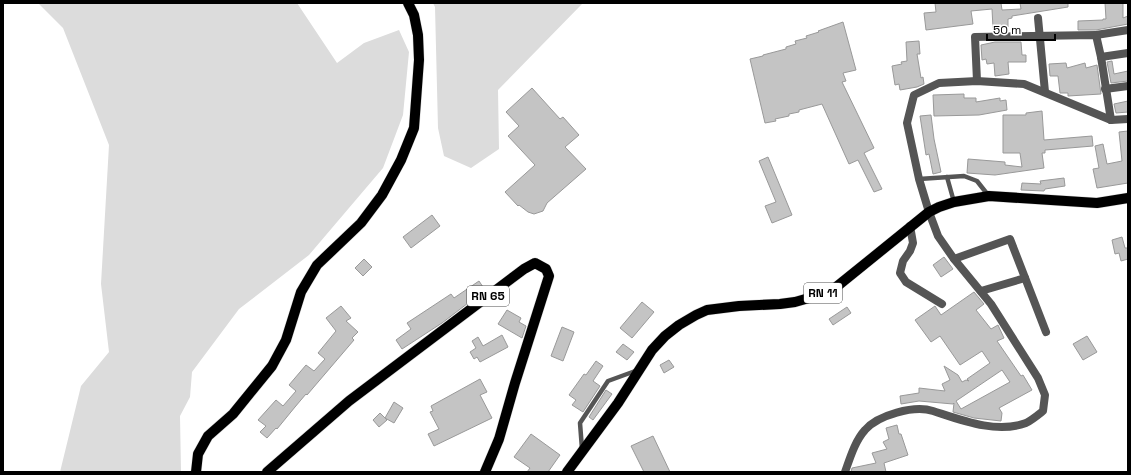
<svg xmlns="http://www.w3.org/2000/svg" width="1131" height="475" font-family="'Space Grotesk',sans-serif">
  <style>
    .green { fill: #dcdcdc }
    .building { fill: #c4c4c4; stroke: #999; fill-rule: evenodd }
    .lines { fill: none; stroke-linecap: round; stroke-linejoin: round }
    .primary-casing { stroke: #dbdbdb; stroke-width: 11 }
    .service { stroke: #555; stroke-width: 4.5 }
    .minor { stroke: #555; stroke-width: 8 }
    .primary { stroke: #000; stroke-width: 10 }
    .labels { text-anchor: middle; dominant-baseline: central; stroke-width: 3; stroke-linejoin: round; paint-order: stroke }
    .shield { fill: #fff; stroke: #4c4c4c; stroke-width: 1 }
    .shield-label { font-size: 12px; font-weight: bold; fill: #000 }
  </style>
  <rect width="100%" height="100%" fill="#fff"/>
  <g class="green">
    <path d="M38 3H297L337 63 364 43 399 30 409 52 403 115 383 168 309 255 239 309 192 372 190 397 180 416 181 472H60L81 386 109 352 101 284 109 145 63 28Z"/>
    <path d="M433 3H582V4L498 90 499 149 471 168 444 156 438 128 435 7Z"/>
  </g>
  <g class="building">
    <path d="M935 3H1001L1002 10 1021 9 1020 3H1068V7L1012 16V18L1008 19V27L993 28 992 9 971 11 973 24 926 30 924 13 936 12Z"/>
    <path d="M1105 3H1123V18L1128 16V24L1096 30H1078V21L1103 20V19H1106Z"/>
    <path d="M843 22 856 70 843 73 846 81 842 82 874 148 864 153 882 189 874 192 858 160 849 164 822 104 799 110V112L789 114V116L775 119 776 121 765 123 750 59 763 56V55L786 49V47L796 44 795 41 807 38 806 36 819 32 818 31Z"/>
    <path d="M919 41 920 54H917L921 78 923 77 924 84 917 87 900 90 899 84 895 85 892 66 902 64 901 62 907 61 906 42Z"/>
    <path d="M995 42H1021L1022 55H1026V62H1008L1009 74 995 76 994 63 987 64 986 59 982 60 981 45Z"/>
    <path d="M1112 61 1114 74 1128 71V81L1111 83 1107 62Z"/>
    <path d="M1066 63 1067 68 1085 63 1086 68 1097 65 1101 94 1068 96V93H1060L1058 76H1050L1049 64Z"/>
    <path d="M532 88 560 119 563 117 579 135 565 147 586 169 547 203 543 211 534 214 528 212 519 205 518 206 505 192 535 165 508 136 519 126 506 112Z"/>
    <path d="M964 94V98H976V102L1000 98V101L1006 100 1007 110 979 115 934 116 933 95Z"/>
    <path d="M1128 101V112L1116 113 1114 104Z"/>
    <path d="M1042 111 1044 140 1092 136 1093 146 1045 150V153H1042L1044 168 995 175 967 173 968 159 1005 162V165L1022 167 1020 153H1003V115H1026V113Z"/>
    <path d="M931 115 934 139 941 172 933 174 929 154 926 155 920 116Z"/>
    <path d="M1128 131V183L1097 188 1093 169 1099 168 1095 146 1103 144 1107 164 1122 161 1119 132Z"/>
    <path d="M768 157 792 215 772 223 765 206 776 202 759 161Z"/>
    <path d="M1064 178 1065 186 1045 189 1044 191 1021 190 1022 183 1041 184 1040 181Z"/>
    <path d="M432 215 440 226 411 248 403 237Z"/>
    <path d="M1122 237 1125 248H1128V259L1121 261 1119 253 1115 254 1112 240Z"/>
    <path d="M944 257 953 269 941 277 933 265Z"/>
    <path d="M364 259 372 267 363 276 355 268Z"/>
    <path d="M479 281 485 290 442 323 402 349 396 340 411 329 407 323 451 294 454 298Z"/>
    <path d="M974 292 984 304 976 310 991 329 998 325 1004 338 997 341 1021 376 1023 375 1032 390 999 408 1002 413 1001 421 974 418 953 412 954 403 953 404 919 401 901 404 900 396 919 393V388L945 391 942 384 950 380 944 366 958 375 962 382 966 380 969 381 967 379 990 363 982 351 960 365 940 336 931 342 915 320 935 306 941 315ZM1002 370 1010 382 961 409 956 401Z"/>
    <path d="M642 302 654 312 632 338 620 328Z"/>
    <path d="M341 306 351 318 346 321 358 332 352 338 354 340 307 395 306 394 295 407 277 429 276 428 267 438 260 432 266 426 258 420 276 400 283 406 296 391 289 385 306 365 314 371 325 359 318 353 336 331 326 318Z"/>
    <path d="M847 307 851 313 833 325 829 319Z"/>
    <path d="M507 310 521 318 519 322 526 326 522 338 498 324Z"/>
    <path d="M562 327 574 332 563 361 551 356Z"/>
    <path d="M502 335 508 347 480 362 477 357 474 359 470 352 476 348 472 341 478 337 483 346Z"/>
    <path d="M1087 336 1097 352 1083 360 1073 344Z"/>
    <path d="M623 344 634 352 627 360 616 352Z"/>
    <path d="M669 360 674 367 664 373 660 365Z"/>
    <path d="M596 361 603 366 593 381 600 386 583 412 572 405 576 400 569 395 584 374 586 375Z"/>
    <path d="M480 379 487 392 480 395 492 418 434 446 428 434 439 429 430 412 433 411 431 406Z"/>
    <path d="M606 390 612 394 593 420 589 417Z"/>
    <path d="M394 402 403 408 394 423 385 418Z"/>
    <path d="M380 413 387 420 379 427 373 420Z"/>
    <path d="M897 425 899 434H901L908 455 884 463 886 472H851L852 468 876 463 872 453 887 449 883 442 889 439 886 428Z"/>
    <path d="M531 434 560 455 548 472H527L530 468 514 457Z"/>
    <path d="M653 436 670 472H644L631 446Z"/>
  </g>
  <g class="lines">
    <g class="primary-casing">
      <g id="primary">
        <path d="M196 472 198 454 208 436 233 414 272 366 286 340 301 292 317 265 361 223 382 195 401 160 414 128 419 60 418 35 414 15 408 3"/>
        <path d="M267 472 349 401 524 269 535 263 546 269 549 276 515 383 499 439 485 472"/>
        <path d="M567 472 618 403 652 350 665 336 679 325 696 315 707 310 739 306 780 304 795 302 809 298 835 288 929 212 939 207 954 202 989 196 1097 203 1128 198"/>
      </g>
    </g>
    <g class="service">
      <path d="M947 177 954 202"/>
      <path d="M919 179 964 176 977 181 988 195"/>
      <path d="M582 449 580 423 608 381 638 370"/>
    </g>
    <g class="minor">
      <path d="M1038 18 1045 92"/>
      <path d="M1096 35 1128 30"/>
      <path d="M1101 57 1111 120"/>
      <path d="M977 81 975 37 1096 35 1101 57 1128 53"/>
      <path d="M1105 89 1128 86"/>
      <path d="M910 226 913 243 910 251 903 261 900 273 906 282 942 304"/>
      <path d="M954 259 1010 239 1046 332"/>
      <path d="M981 291 1025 278"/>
      <path d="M845 472C850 458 855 441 865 430 878 415 914 405 933 411 961 420 996 434 1026 423 1032 420 1038 415 1043 411L1045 395 1038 378 991 304 954 259 938 236 929 212 919 179 907 123 914 95 939 83 977 81 1024 84 1111 120 1128 119"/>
    </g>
    <use href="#primary" class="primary"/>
  </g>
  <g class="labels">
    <g class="shield">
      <rect x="804" y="283" width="38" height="20" rx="3"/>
      <rect x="467" y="286" width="42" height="20" rx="3"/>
    </g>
    <g class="shield-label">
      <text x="823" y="293">RN 11</text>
      <text x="488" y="296">RN 65</text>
    </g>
  </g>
  <rect width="1131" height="475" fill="none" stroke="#000000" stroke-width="8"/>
  <path d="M987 34v6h68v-6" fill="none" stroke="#000000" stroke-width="2"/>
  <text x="993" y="34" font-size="12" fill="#000000" stroke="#ffffff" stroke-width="3" paint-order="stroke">50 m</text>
</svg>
